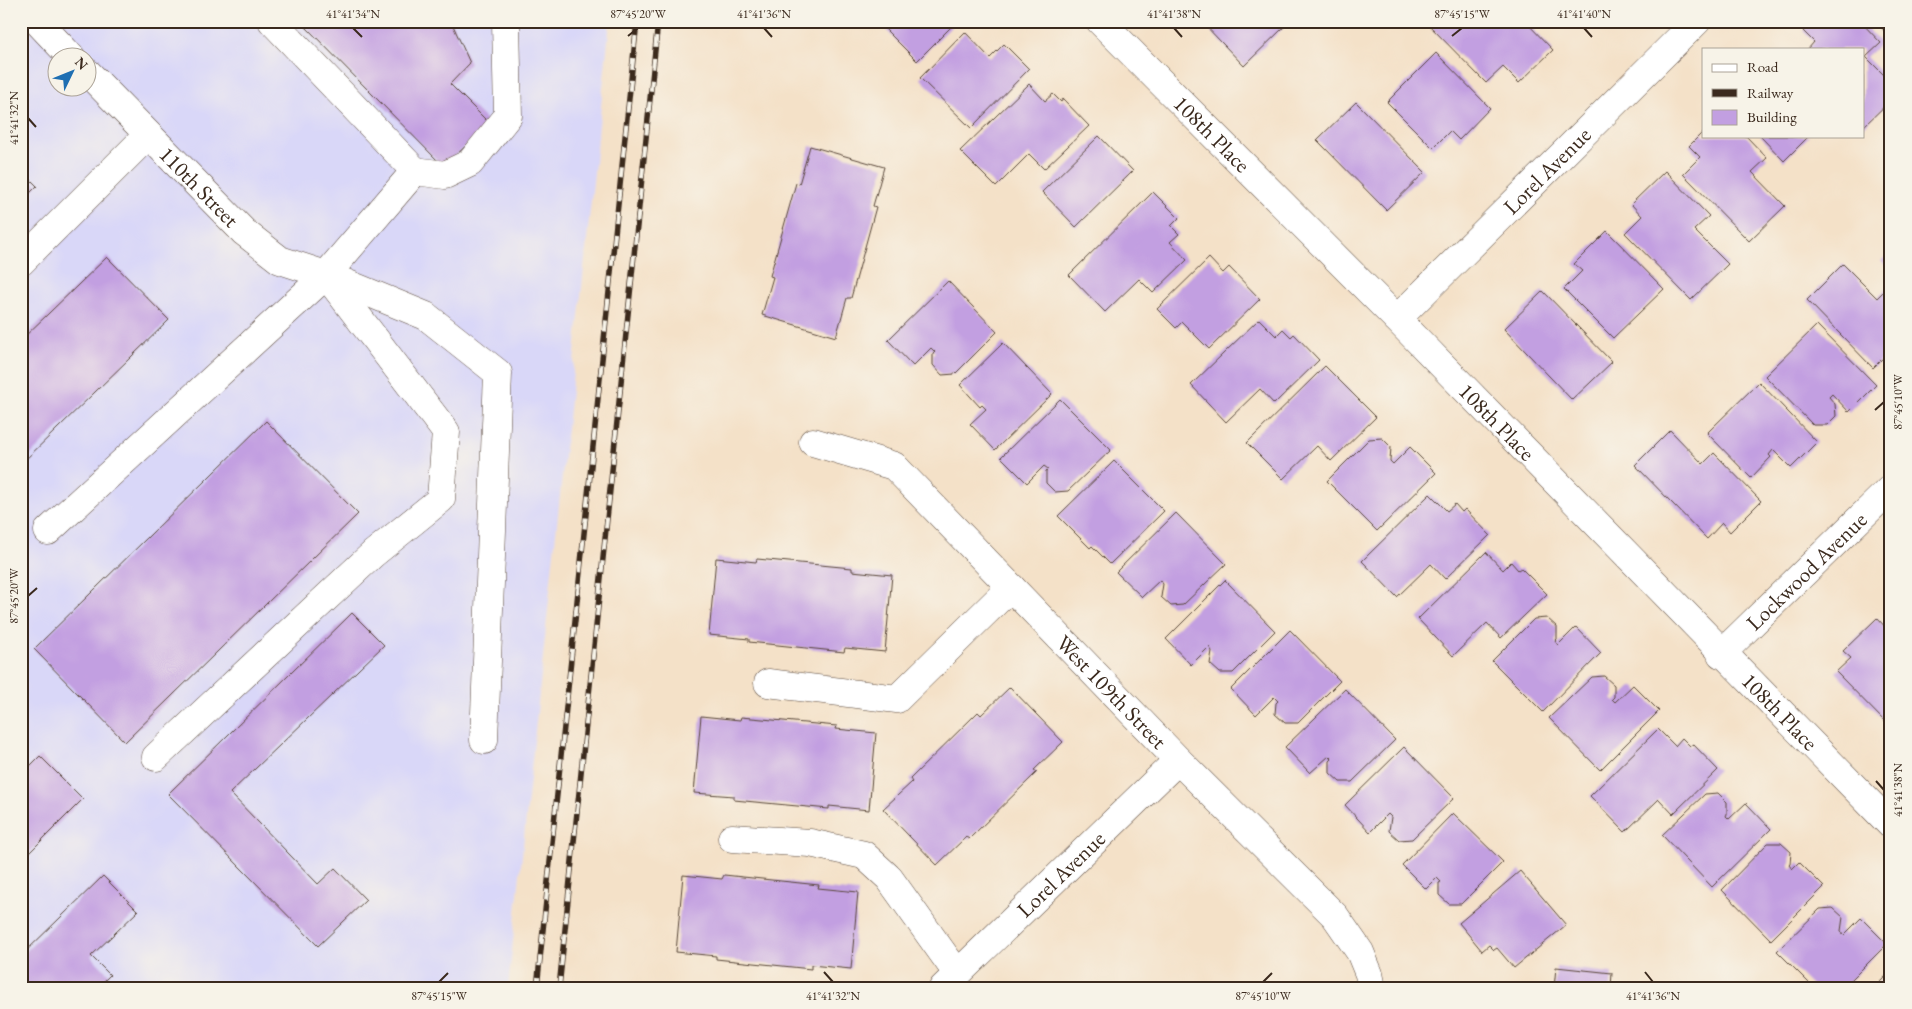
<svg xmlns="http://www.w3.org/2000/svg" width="1912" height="1009" font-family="'EB Garamond',serif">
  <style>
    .built { fill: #d9d7f8; fill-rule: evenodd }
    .building { fill: #c29fe1 }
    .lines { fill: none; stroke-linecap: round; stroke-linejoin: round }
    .minor-casing { stroke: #574538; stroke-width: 29 }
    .minor { stroke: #fff; stroke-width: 28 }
    .rail-casing { stroke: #3b2a1e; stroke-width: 5.5 }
    .rail { stroke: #f7f3e8; stroke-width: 4; stroke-dasharray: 11; stroke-linecap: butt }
    .ticks { fill: none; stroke: #3b2a1e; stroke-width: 2 }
    .labels { text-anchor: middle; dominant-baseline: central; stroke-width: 5; stroke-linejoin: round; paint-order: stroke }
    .street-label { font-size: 22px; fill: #3b2a1e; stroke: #f7f3e8 }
    .neatline { fill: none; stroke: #3b2a1e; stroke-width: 2 }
    .ticks-label { font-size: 12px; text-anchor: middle; fill: #3b2a1e }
  </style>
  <rect width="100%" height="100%" fill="#f7f3e8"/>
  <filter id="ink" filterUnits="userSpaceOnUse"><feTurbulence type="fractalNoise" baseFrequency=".02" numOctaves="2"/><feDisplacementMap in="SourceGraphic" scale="10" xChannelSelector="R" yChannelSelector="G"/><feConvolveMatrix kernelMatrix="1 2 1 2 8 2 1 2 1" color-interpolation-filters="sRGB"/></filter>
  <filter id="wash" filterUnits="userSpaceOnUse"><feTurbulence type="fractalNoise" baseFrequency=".0096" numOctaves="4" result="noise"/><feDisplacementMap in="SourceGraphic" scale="20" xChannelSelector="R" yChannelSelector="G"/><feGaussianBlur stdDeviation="1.12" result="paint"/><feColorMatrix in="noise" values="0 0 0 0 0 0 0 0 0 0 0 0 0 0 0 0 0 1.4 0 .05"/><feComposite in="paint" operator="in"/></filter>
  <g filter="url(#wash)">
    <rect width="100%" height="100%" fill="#f4e1c8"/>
    <path class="built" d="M21 21H610L508 988H21ZM58 58H88V88H58Z"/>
    <g id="blocks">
      <g class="building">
        <path d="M300 21H451L470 63 450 84 489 123 444 167Z"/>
        <path d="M877 21H957L917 61Z"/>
        <path d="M1201 21H1278L1284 27 1244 66Z"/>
        <path d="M1425 21H1525L1553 50 1519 83 1503 67 1486 83Z"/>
        <path d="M1813 21H1860L1881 43 1866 57 1891 82V100L1863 127V49H1808L1814 42 1803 31Z"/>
        <path d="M1875 21H1891V38Z"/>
        <path d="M965 32 990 58 1004 44 1029 69 971 128 920 78Z"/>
        <path d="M1436 53 1490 108 1459 140 1450 131 1433 148 1387 102Z"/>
        <path d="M1029 84 1045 101 1053 94 1061 102 1063 99 1089 126 1044 169 1029 154 996 187 960 151Z"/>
        <path d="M1356 102 1425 172 1386 210 1317 140Z"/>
        <path d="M1703 132V136H1746L1767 158 1752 172 1785 206 1749 241 1683 174 1700 157 1689 146Z"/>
        <path d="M1099 136 1133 171 1076 227 1042 192Z"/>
        <path d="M1760 136H1809L1784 161Z"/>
        <path d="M810 146 884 167 873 206 876 207 851 298H847L836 337 762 315 773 277 770 276 796 183 799 184Z"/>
        <path d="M21 170 37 186 21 202Z"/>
        <path d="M1665 171 1709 216 1694 230 1728 264 1691 300 1625 233 1642 216 1631 204Z"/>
        <path d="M1153 192 1179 218 1171 226 1179 234 1170 242 1187 260 1153 293 1139 279 1105 312 1069 275Z"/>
        <path d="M1607 231 1664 289 1613 338 1564 289 1582 271 1574 264Z"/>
        <path d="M1891 252V271L1881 261Z"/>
        <path d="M107 257 169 320 21 464V340Z"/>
        <path d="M1209 258 1223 273 1229 267 1260 299 1209 349 1182 322 1176 328 1157 309Z"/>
        <path d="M1843 264 1877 298 1891 284V350L1873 368 1807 300Z"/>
        <path d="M948 281 997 332 955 374 942 375 933 365V354L935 352 931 348 913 366 888 340Z"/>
        <path d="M1543 291 1612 362 1572 400 1504 329Z"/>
        <path d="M1259 319 1276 336 1283 329 1291 337 1294 334 1319 360 1274 404 1260 389 1226 422 1191 385Z"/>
        <path d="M1817 325 1876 385 1849 412 1832 394 1829 397 1835 404 1836 416 1827 425H1813L1765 376Z"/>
        <path d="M1003 343 1052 394 995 450 970 424 986 409 982 405 980 407 960 385Z"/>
        <path d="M1325 366 1376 417 1331 461 1317 446 1283 479 1247 443Z"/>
        <path d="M1759 382 1817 442 1791 468 1773 450 1769 455 1771 457 1751 478 1707 433Z"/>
        <path d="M1060 399 1111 450 1068 491 1055 492 1046 483V471L1048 469 1044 466 1027 483 1001 457Z"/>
        <path d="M266 421 358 514 125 742 34 649Z"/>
        <path d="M1670 430 1703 464 1714 453 1761 501 1730 532 1722 523 1707 539 1635 465Z"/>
        <path d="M1382 438 1391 447 1390 461 1393 464 1410 447 1436 473 1377 531 1327 481 1369 439Z"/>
        <path d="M1114 461 1164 511 1110 564 1092 546 1090 548 1058 516Z"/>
        <path d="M1430 494 1447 511 1455 504 1462 512 1465 509 1490 535 1445 579 1431 564 1397 597 1362 561Z"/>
        <path d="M1176 513 1226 564 1183 605 1171 606 1161 597 1163 584 1160 580 1142 597 1116 572Z"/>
        <path d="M1486 552 1503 570 1511 562 1518 570 1521 568 1547 594 1501 638 1487 623 1453 656 1418 619Z"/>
        <path d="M716 558 756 562 757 559 852 568V571L892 575 885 652 845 648 844 652 749 642V639L709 635Z"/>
        <path d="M1225 580 1275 631 1233 673H1220L1210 664 1212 651 1209 647 1191 665 1166 639Z"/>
        <path d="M352 613 384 645 230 793 318 884 335 868 366 900 318 946 168 794Z"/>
        <path d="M1547 618 1557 627V639L1555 641 1558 645 1576 627 1601 653 1543 712 1492 661 1534 619Z"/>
        <path d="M1877 618 1891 633V728L1836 672 1851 658 1843 651Z"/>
        <path d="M1290 630 1340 681 1298 723H1285L1275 714 1276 703 1278 701 1274 697 1256 715 1231 689Z"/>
        <path d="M1604 676 1614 685V697L1612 699 1615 702 1633 685 1659 711 1600 770 1549 718 1592 677Z"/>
        <path d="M1010 687 1063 742 1034 770 1037 772 969 839 966 837 937 865 883 809 912 782 910 779 978 712 981 715Z"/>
        <path d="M1345 689 1395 740 1352 782H1340L1330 773V761L1332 759 1329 756 1310 773 1285 747Z"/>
        <path d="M701 716 740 720 741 717 837 726 836 729 876 733 869 810 829 806V809L734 800V796L694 793Z"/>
        <path d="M1658 729 1675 746 1682 738 1690 746 1693 744 1718 770 1673 814 1659 799 1625 832 1590 796Z"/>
        <path d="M1404 747 1454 798 1412 839 1399 840 1389 831 1391 817 1388 814 1370 832 1345 805Z"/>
        <path d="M40 756 83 799 21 861V775Z"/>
        <path d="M1718 793 1727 802V814L1726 816 1729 819 1746 803 1771 829 1712 887 1662 835 1705 794Z"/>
        <path d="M1453 813 1503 862 1461 904H1449L1439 895V883L1441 882 1437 878 1426 889 1402 865Z"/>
        <path d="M1768 843H1781L1791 852 1790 864 1789 865 1792 869 1799 862 1824 887 1771 940 1722 890Z"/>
        <path d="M1520 871 1566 925 1514 968 1497 948 1494 950 1489 945 1482 951 1459 923Z"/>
        <path d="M683 875 722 879 724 875 819 885 818 888 858 892 851 969 811 965V969L716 959V956L676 952Z"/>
        <path d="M103 876 138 911 91 956 110 975 97 988H21V956Z"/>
        <path d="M1833 908 1843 917 1841 931 1844 935 1861 918 1887 944 1843 988H1814L1777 951 1820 909Z"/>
        <path d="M1556 967 1612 973 1611 988H1554Z"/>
        <path d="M1891 971V988H1874Z"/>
      </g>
    </g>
  </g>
  <g filter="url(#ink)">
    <use href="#blocks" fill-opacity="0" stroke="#574538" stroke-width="1"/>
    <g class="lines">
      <g class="minor-casing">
        <g id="minor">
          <path d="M37 21 72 58"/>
          <path id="s1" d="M1100 21 1397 319 1891 825"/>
          <path id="s2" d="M88 73 244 232 280 260 326 275 426 316 498 373 484 740"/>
          <path d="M415 171 445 175 470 163 508 116 506 21"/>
          <path d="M21 262 148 135"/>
          <path id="s3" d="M1397 319 1697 21"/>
          <path id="s4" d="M813 442 894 466 1178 760 1335 916 1360 952 1369 974 1372 988"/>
          <path d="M48 531 326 275 415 171 272 21"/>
          <path id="s5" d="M1721 654 1891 488"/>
          <path d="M768 683 897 699 1011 587"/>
          <path d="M156 757 373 554 441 499 446 432 327 276"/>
          <path d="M732 838 810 843 864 855 889 878 957 973"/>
          <path id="s6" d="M943 988 1178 760"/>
        </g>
      </g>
      <use href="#minor" class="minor"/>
      <g class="rail-casing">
        <g id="rail">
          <path d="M537 988 637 21"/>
          <path d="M559 988 658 21"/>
        </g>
      </g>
      <use href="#rail" class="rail"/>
    </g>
  </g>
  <path class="ticks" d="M353 28 362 37M764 28 772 37M1174 28 1182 37M1584 28 1592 37M628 36 638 28M1452 36 1462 28M28 118 36 127M1875 410 1884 402M28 596 37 588M1876 781 1884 790M824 972 833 982M1645 972 1653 982M439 982 448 973M1263 982 1272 973"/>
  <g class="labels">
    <g class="street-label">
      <text stroke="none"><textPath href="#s1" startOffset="159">108th Place</textPath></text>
      <text stroke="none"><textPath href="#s3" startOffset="211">Lorel Avenue</textPath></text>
      <text stroke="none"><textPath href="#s2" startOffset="159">110th Street</textPath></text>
      <text stroke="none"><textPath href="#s1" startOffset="564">108th Place</textPath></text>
      <text stroke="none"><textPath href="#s5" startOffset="119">Lockwood Avenue</textPath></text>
      <text stroke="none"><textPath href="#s4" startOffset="398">West 109th Street</textPath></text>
      <text stroke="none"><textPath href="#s1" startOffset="969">108th Place</textPath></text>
      <text stroke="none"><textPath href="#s6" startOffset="164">Lorel Avenue</textPath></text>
    </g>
  </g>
  <rect width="1912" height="1009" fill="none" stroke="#f7f3e8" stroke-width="55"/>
  <rect x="1702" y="48" width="162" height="90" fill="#f7f3e8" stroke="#aca397"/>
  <rect x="1712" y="64" width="25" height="8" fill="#ffffff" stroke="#aca397"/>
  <text x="1747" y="72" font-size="15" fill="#3b2a1e">Road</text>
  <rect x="1712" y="89" width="25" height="8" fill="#3b2a1e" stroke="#aca397"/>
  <text x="1747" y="98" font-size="15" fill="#3b2a1e">Railway</text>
  <rect x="1712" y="110" width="25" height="15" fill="#c29fe1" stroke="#aca397"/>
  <text x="1747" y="122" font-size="15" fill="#3b2a1e">Building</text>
  <g transform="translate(72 72) rotate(47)"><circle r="24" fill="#f7f3e8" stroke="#aca397"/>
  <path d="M0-4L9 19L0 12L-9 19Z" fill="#1f6fb2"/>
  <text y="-8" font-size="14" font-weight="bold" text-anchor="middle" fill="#3b2a1e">N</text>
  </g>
  <rect x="28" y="28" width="1856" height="954" class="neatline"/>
  <g class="ticks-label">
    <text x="353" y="18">41°41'34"N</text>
    <text x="638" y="18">87°45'20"W</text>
    <text x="764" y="18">41°41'36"N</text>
    <text x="1174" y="18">41°41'38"N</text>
    <text x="1462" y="18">87°45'15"W</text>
    <text x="1584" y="18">41°41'40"N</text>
    <text transform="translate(14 118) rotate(-90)" y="4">41°41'32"N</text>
    <text transform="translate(1898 402) rotate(-90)" y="4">87°45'10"W</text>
    <text transform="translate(14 596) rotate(-90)" y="4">87°45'20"W</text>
    <text transform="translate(1898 790) rotate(-90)" y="4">41°41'38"N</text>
    <text x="439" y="1000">87°45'15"W</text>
    <text x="833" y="1000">41°41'32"N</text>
    <text x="1263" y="1000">87°45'10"W</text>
    <text x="1653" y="1000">41°41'36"N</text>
  </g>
</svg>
